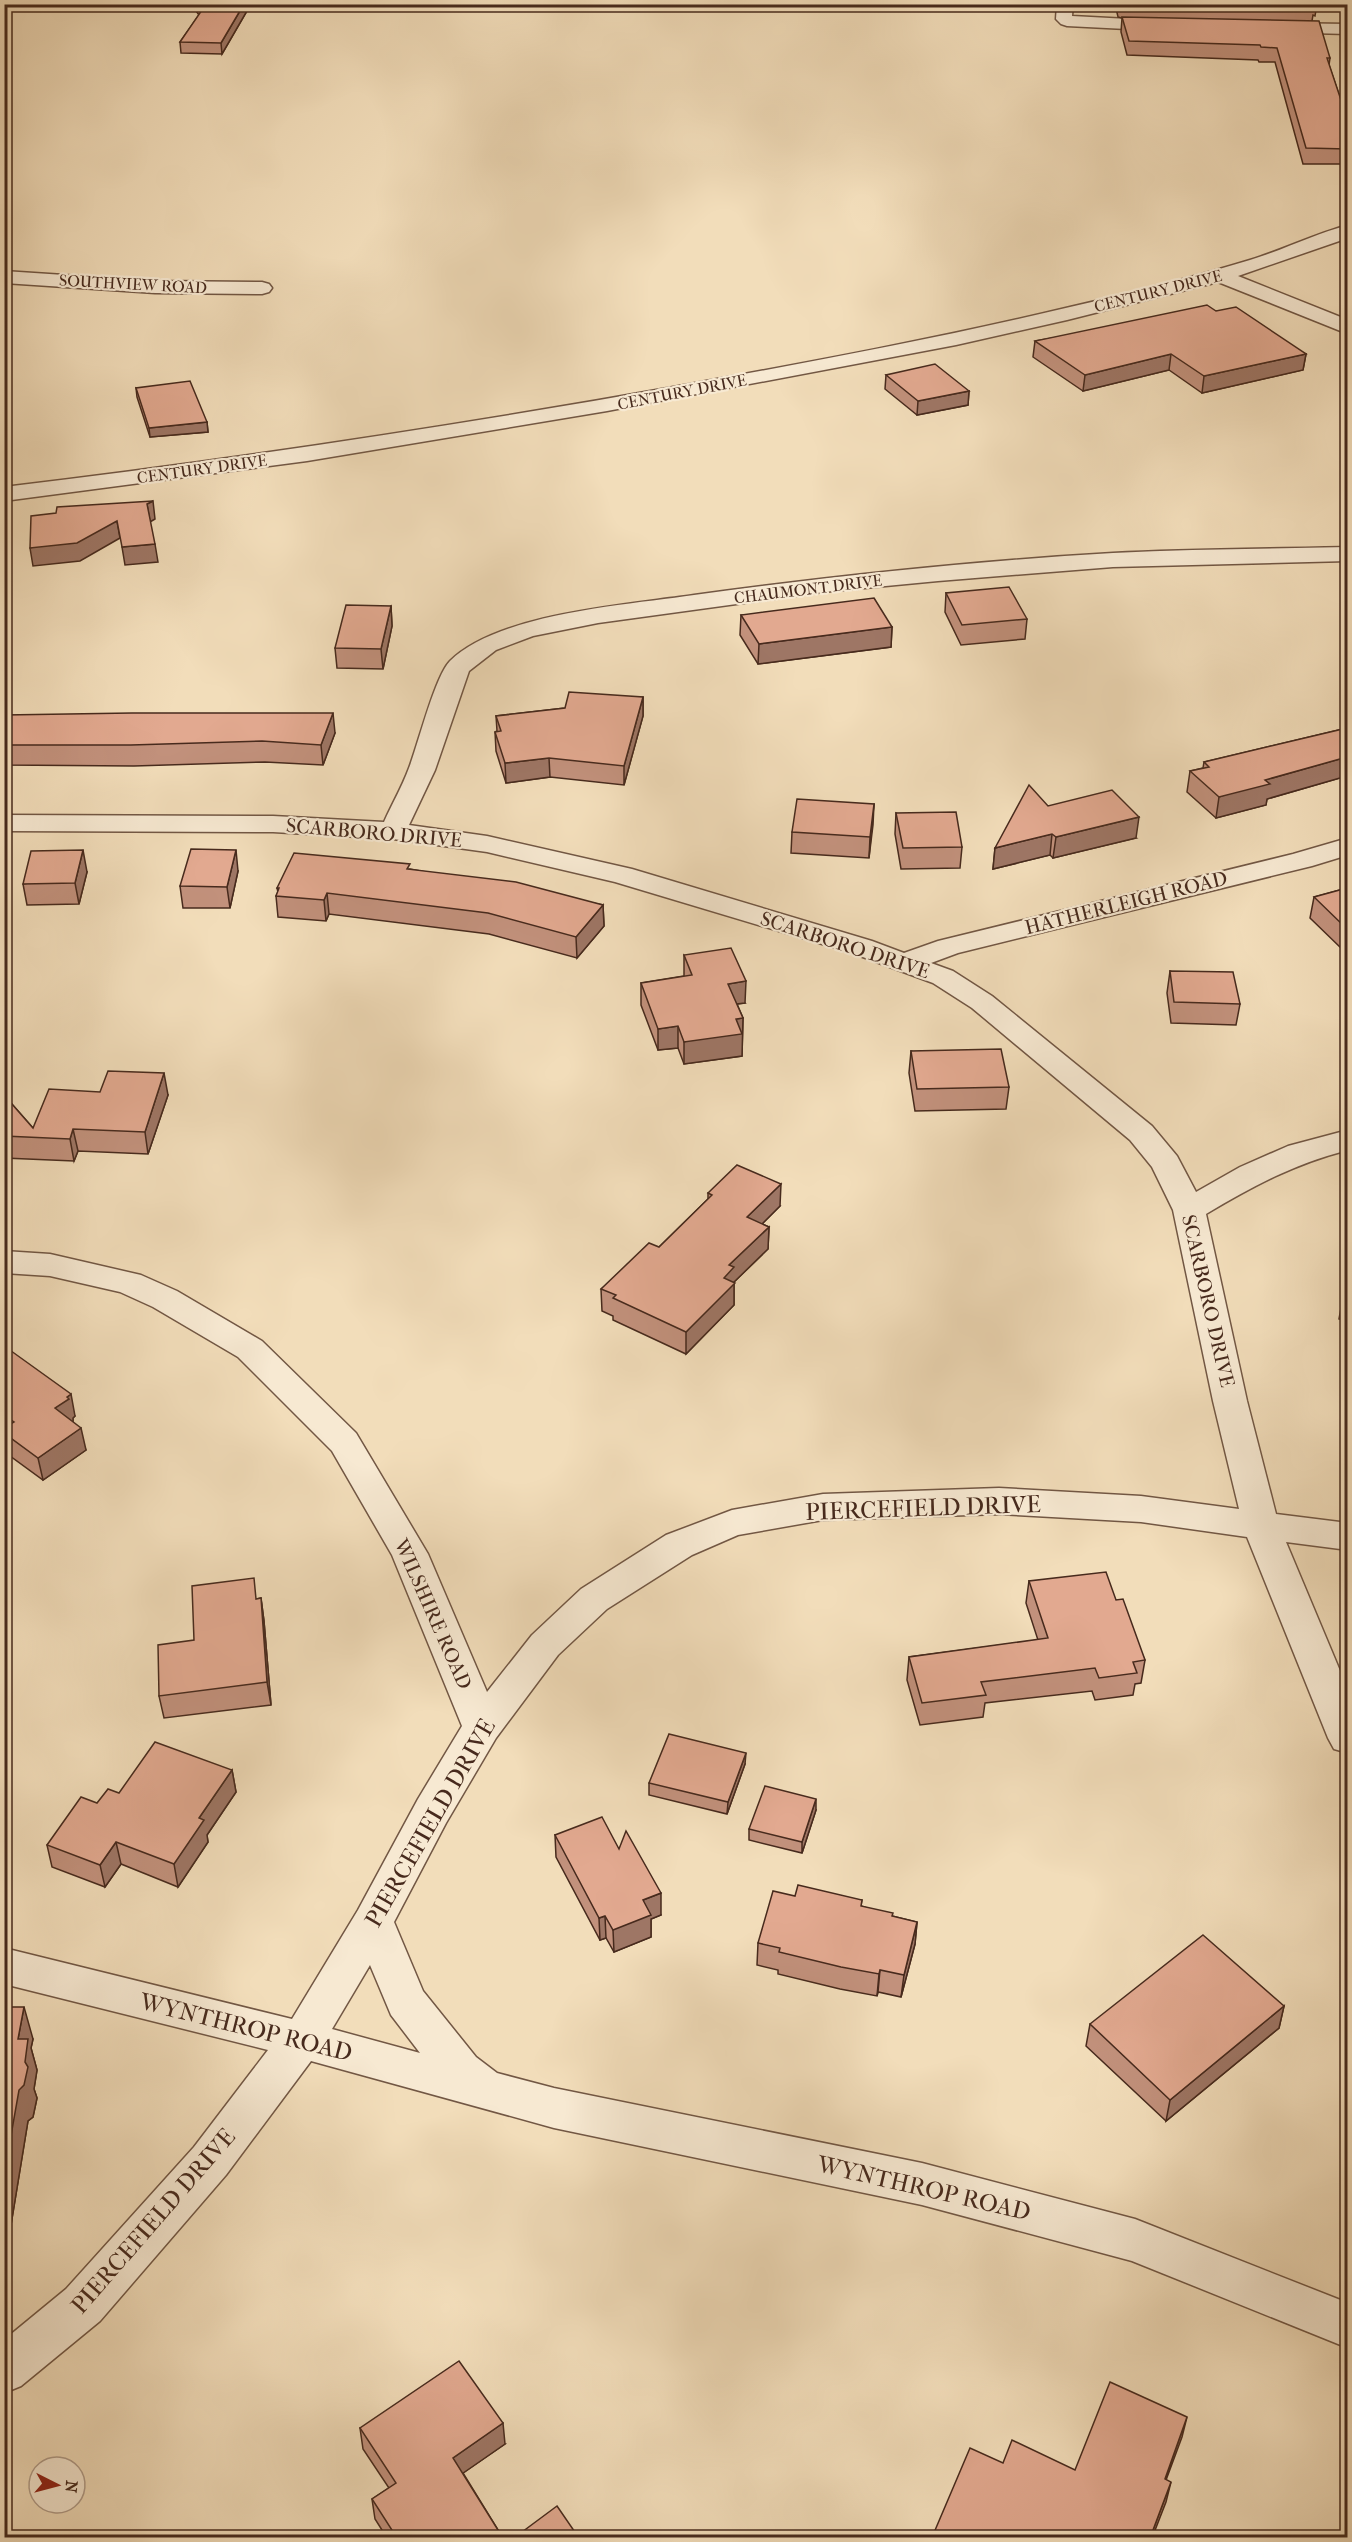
<svg xmlns="http://www.w3.org/2000/svg" width="1352" height="2542" font-family="'IM FELL French Canon',serif">
  <style>
    .lines { fill: none; stroke-linecap: round; stroke-linejoin: round }
    .minor-casing { stroke: #725744; stroke-width: 3 }
    .minor { fill: #f7e9d2; fill-rule: evenodd }
    .wall { fill: #c2917c; stroke: #472a1d; stroke-width: 1.5 }
    .shaded-wall { fill: #9e7665; stroke: #472a1d; stroke-width: 1.5 }
    .building { fill: #e2a990; stroke: #472a1d; stroke-width: 1.5 }
    .labels { text-anchor: middle; dominant-baseline: central; stroke-width: 4.5; stroke-linejoin: round; paint-order: stroke }
    .far-street-label { font-size: 16px; fill: #472a1d; stroke: #f7e9d2 }
    .street-label { font-size: 20px; fill: #472a1d; stroke: #f7e9d2 }
    .near-street-label { font-size: 24px; fill: #472a1d; stroke: #f7e9d2 }
  </style>
  <rect width="100%" height="100%" fill="#f2ddba"/>
  <filter id="stains"><feTurbulence type="fractalNoise" baseFrequency=".00333" numOctaves="4"/><feColorMatrix values="0 0 0 0 .2 0 0 0 0 .09 0 0 0 0 .02 0 0 0 .5 -.17"/></filter>
  <radialGradient id="worn" r=".72"><stop offset=".6" stop-color="#630" stop-opacity="0"/><stop offset="1" stop-color="#630" stop-opacity=".3"/></radialGradient>
  <g class="lines">
    <g class="minor-casing">
      <g id="minor">
        <path d="M1057 4H1073L1072 16 1166 21 1174 26 1166 31 1067 26 1061 24 1056 19Z"/>
        <path d="M1277 23 1348 24V34L1271 32 1269 28Z"/>
        <path d="M1348 225V238L1238 276 1348 320V334L1218 282 1067 320 956 345 607 411 307 461 4 501V487C230 460 455 426 679 386 810 362 941 338 1070 307 1131 293 1191 278 1250 260 1283 250 1315 234 1348 225Z"/>
        <path d="M4 271 155 281 262 282 269 284 272 288 269 292 262 294 155 293 4 283Z"/>
        <path d="M1348 547V561L1113 567 938 581 823 592 598 623 533 636 496 650 469 671 435 770 409 825 487 836 632 869 872 941 904 953 938 941 1293 854 1348 838V855L1312 866 958 953 931 963 953 971 992 996 1152 1126 1177 1156 1196 1192 1240 1167 1288 1146 1348 1130V1150C1294 1164 1253 1186 1206 1214L1247 1401 1276 1514 1348 1523V1550L1286 1542 1348 1690V1753L1334 1749 1328 1738 1247 1537 1141 1522 999 1514 823 1520 738 1535 692 1555 607 1609 558 1655 496 1738 446 1823 394 1922 423 1991 476 2057 497 2073 554 2088 922 2163 1135 2219 1348 2303V2348L1132 2261 922 2205 554 2128 311 2061 226 2175 100 2321 21 2386 4 2393V2340L66 2289 194 2147 268 2050 4 1984V1948L292 2019 358 1910 418 1799 462 1726 392 1555 332 1451 238 1357 153 1307 120 1292 50 1276 4 1273V1251L50 1254 141 1275 177 1291 262 1341 356 1433 428 1554 487 1692 532 1635 581 1589 666 1535 732 1510 823 1494 999 1488 1141 1496 1239 1509 1213 1401 1173 1210 1152 1167 1130 1140 972 1008 933 983 852 953 615 882 487 852 393 839 273 832 4 831V815L273 816 384 822C392 804 402 787 409 768 418 745 435 676 450 661 499 613 627 605 694 595 833 576 973 561 1113 553 1191 549 1269 549 1348 547ZM370 1965 391 2015 420 2053 332 2029Z"/>
      </g>
    </g>
    <use href="#minor" class="minor"/>
  </g>
  <g class="wall">
    <path d="M191 4H251L222 54 181 53 180 42 199 15Z"/>
    <path d="M1115 4H1317L1315 16 1313 15 1312 21 1330 58 1329 65 1347 118V164H1303L1275 62H1259L1258 60 1127 55 1121 32 1122 18 1118 17Z"/>
    <path d="M1216 311 1306 354 1303 370 1202 393 1169 370 1083 391 1033 357 1035 341Z"/>
    <path d="M886 375 969 391 968 405 917 415 885 389Z"/>
    <path d="M136 388 207 422 208 432 150 437 137 397Z"/>
    <path d="M946 593 1027 619 1025 639 961 645 945 612Z"/>
    <path d="M391 606 392 626 383 669 337 668 335 648Z"/>
    <path d="M741 615 892 627 891 647 758 664 740 635Z"/>
    <path d="M643 697V716L624 785 550 777 506 783 496 751 495 732 497 731 496 716 565 708Z"/>
    <path d="M4 715 335 733 323 765 265 762 134 766 4 765Z"/>
    <path d="M1347 728V776L1267 799 1266 805 1216 818 1187 792 1190 771 1203 768 1204 762Z"/>
    <path d="M874 804 869 858 791 853 792 832Z"/>
    <path d="M1048 806 1136 838 1053 858 1050 855 993 869 995 848Z"/>
    <path d="M896 813 962 847 960 868 901 869 895 834Z"/>
    <path d="M410 869 603 905 604 926 577 958 489 934 329 914 326 921 278 917 276 896 278 892 277 888Z"/>
    <path d="M238 871 230 908H183L180 886Z"/>
    <path d="M87 872 79 904 27 905 23 884Z"/>
    <path d="M1347 888V949L1343 950 1310 918 1314 897Z"/>
    <path d="M684 955 745 1003 737 1004 743 1018 742 1056 684 1064 678 1048 658 1050 641 1005V983L684 976Z"/>
    <path d="M1170 971 1240 1004 1236 1025 1171 1023 1167 993Z"/>
    <path d="M911 1051 1009 1087 1006 1109 915 1111 909 1073Z"/>
    <path d="M4 1095 33 1128 168 1095 148 1154 78 1151 74 1161 4 1158Z"/>
    <path d="M708 1193 780 1206 762 1224 769 1227 768 1249 734 1282V1305L686 1354 613 1320V1316L602 1311 601 1289 659 1247 708 1199Z"/>
    <path d="M1347 1276V1321L1339 1319Z"/>
    <path d="M4 1349 75 1416 73 1418V1422L86 1450 43 1480 6 1453 4 1447Z"/>
    <path d="M1029 1581 1116 1600 1145 1660 1141 1683 1135 1684 1133 1695 1095 1700 1092 1691 985 1703 983 1717 920 1725 907 1680 909 1657 1038 1640 1026 1603Z"/>
    <path d="M261 1598 264 1621 271 1705 164 1718 159 1696 194 1640 257 1599Z"/>
    <path d="M745 1764 727 1814 649 1795V1783Z"/>
    <path d="M232 1770 236 1792 207 1835 208 1842 178 1887 121 1864 105 1887 52 1867 47 1845 97 1803 119 1793Z"/>
    <path d="M816 1810 802 1853 749 1840V1829Z"/>
    <path d="M555 1835 619 1849 661 1915 651 1919V1937L614 1952 606 1938 600 1940 556 1857Z"/>
    <path d="M795 1896 862 1900 861 1906 892 1916 917 1922 915 1944 901 1997 878 1992 877 1996 840 1989 778 1974V1970L757 1965 758 1943Z"/>
    <path d="M1284 2006 1279 2028 1166 2121 1086 2046 1090 2024Z"/>
    <path d="M4 2007 33 2039 31 2048 37 2070 34 2089 37 2098 33 2117 28 2121 9 2237 4 2238Z"/>
    <path d="M360 2428 505 2444 463 2473 503 2538H387L375 2519 372 2499 389 2488 363 2449Z"/>
  </g>
  <g class="shaded-wall">
    <path d="M244 4H251L222 54 221 43Z"/>
    <path d="M1171 354 1169 370 1083 391 1085 375Z"/>
    <path d="M1306 354 1303 370 1202 393 1204 376Z"/>
    <path d="M969 391 968 405 917 415 918 401Z"/>
    <path d="M207 422 208 432 150 437 149 428Z"/>
    <path d="M153 501 155 519 150 522 147 504Z"/>
    <path d="M117 521 120 538 80 561 33 566 30 548Z"/>
    <path d="M155 544 158 562 125 565 122 547Z"/>
    <path d="M391 606 392 626 383 669 381 649Z"/>
    <path d="M892 627 891 647 758 664 759 644Z"/>
    <path d="M643 697V716L624 785V766Z"/>
    <path d="M333 713 335 733 323 765 321 745Z"/>
    <path d="M1347 757V776L1267 799 1266 805 1216 818 1219 797 1265 780Z"/>
    <path d="M549 758 550 777 506 783 505 763Z"/>
    <path d="M874 804 873 825 869 858 870 837Z"/>
    <path d="M1139 817 1136 838 1053 858 1056 837Z"/>
    <path d="M1052 834 1050 855 993 869 995 848Z"/>
    <path d="M83 850 87 872 79 904 75 883Z"/>
    <path d="M236 850 238 871 230 908 227 887Z"/>
    <path d="M327 893 329 914 326 921 324 900Z"/>
    <path d="M603 905 604 926 577 958 576 937Z"/>
    <path d="M1347 929V949L1343 950Z"/>
    <path d="M746 981 745 1003 728 1005V984Z"/>
    <path d="M743 1018 742 1056 684 1064V1042L736 1019Z"/>
    <path d="M678 1026V1048L658 1050V1029Z"/>
    <path d="M164 1073 168 1095 148 1154 145 1132Z"/>
    <path d="M73 1129 78 1151 74 1161 70 1139Z"/>
    <path d="M781 1184 780 1206 747 1239V1217Z"/>
    <path d="M769 1227 768 1249 734 1282V1305L686 1354V1332L724 1278 729 1265Z"/>
    <path d="M71 1394 75 1416 73 1418V1421L59 1431 55 1408Z"/>
    <path d="M81 1428 86 1450 43 1480 38 1458Z"/>
    <path d="M261 1598 264 1621 271 1705 267 1682Z"/>
    <path d="M746 1753 745 1764 727 1814 728 1802Z"/>
    <path d="M232 1770 236 1792 207 1835 208 1842 178 1887 174 1864 199 1818Z"/>
    <path d="M816 1799V1810L802 1853V1842Z"/>
    <path d="M116 1842 121 1864 105 1887 100 1865Z"/>
    <path d="M661 1893V1915L651 1919V1937L614 1952 613 1930 643 1900Z"/>
    <path d="M605 1916 606 1938 600 1940 599 1918Z"/>
    <path d="M917 1922 915 1944 901 1997 904 1975Z"/>
    <path d="M880 1970 878 1992 877 1996 879 1974Z"/>
    <path d="M1284 2006 1279 2028 1166 2121 1170 2100Z"/>
    <path d="M24 2007 33 2039 31 2048 37 2070 34 2089 37 2098 33 2117 28 2121 9 2237 4 2223V2175L18 2039Z"/>
    <path d="M1187 2417 1182 2437 1159 2499 1165 2479Z"/>
    <path d="M503 2423 505 2444 456 2478 453 2458Z"/>
    <path d="M1171 2482 1166 2502 1152 2538H1150Z"/>
  </g>
  <g class="building">
    <path d="M198 4H244L221 43 180 42 202 10Z"/>
    <path d="M1119 4H1312L1314 9 1119 5Z"/>
    <path d="M1122 17 1319 21 1330 58H1327L1347 118V149L1306 148 1277 48 1261 47 1260 45 1129 41Z"/>
    <path d="M1207 305 1216 311 1236 307 1306 354 1204 376 1171 354 1085 375 1035 341Z"/>
    <path d="M935 364 969 391 918 401 886 375Z"/>
    <path d="M190 381 207 422 149 428 136 388Z"/>
    <path d="M153 501 147 504 155 544 122 547 117 521 77 543 30 548 31 516 56 513 57 507Z"/>
    <path d="M1009 587 1027 619 962 625 946 593Z"/>
    <path d="M874 598 892 627 759 644 741 615Z"/>
    <path d="M346 605 391 606 381 649 335 648Z"/>
    <path d="M569 692 643 697 624 766 549 758 505 763 495 732 501 731 496 716 565 708Z"/>
    <path d="M132 713H333L321 745 262 741 131 745H4V715Z"/>
    <path d="M1347 728V757L1265 780 1270 784 1219 797 1190 771 1209 767 1204 762Z"/>
    <path d="M1029 785 1048 806 1112 790 1139 817 1056 837 1052 834 995 848Z"/>
    <path d="M797 799 874 804 870 837 792 832Z"/>
    <path d="M956 812 962 847 903 848 896 813Z"/>
    <path d="M191 849 236 850 227 887 180 886Z"/>
    <path d="M83 850 75 883 23 884 31 851Z"/>
    <path d="M294 853 410 864 407 869 516 882 603 905 576 937 488 913 327 893 324 900 276 896 279 888H277Z"/>
    <path d="M1347 888V929L1314 897Z"/>
    <path d="M731 948 746 981 728 984 743 1018 736 1019 742 1034 684 1042 678 1026 658 1029 641 983 692 975 684 955Z"/>
    <path d="M1170 971 1233 972 1240 1004 1174 1002Z"/>
    <path d="M1001 1049 1009 1087 917 1089 911 1051Z"/>
    <path d="M108 1071 164 1073 145 1132 73 1129 70 1139 4 1136V1095L33 1128 49 1089 100 1092Z"/>
    <path d="M737 1165 781 1184 747 1217 769 1227 729 1265 734 1267 724 1278 735 1283 686 1332 613 1298 616 1295 601 1289 649 1243 659 1247 712 1195 708 1193Z"/>
    <path d="M1347 1279V1297H1344Z"/>
    <path d="M7 1348 71 1394 67 1397 69 1399 55 1408 81 1428 38 1458 4 1433V1428L14 1422 4 1415V1349Z"/>
    <path d="M1106 1572 1116 1600 1123 1599 1145 1660 1133 1662 1137 1673 1099 1678 1095 1668 981 1682 986 1695 922 1703 909 1657 1048 1638 1029 1581Z"/>
    <path d="M254 1578 256 1599 261 1598 267 1682 159 1696 158 1645 194 1640 192 1586Z"/>
    <path d="M669 1734 746 1753 728 1802 649 1783Z"/>
    <path d="M155 1742 232 1770 199 1818 204 1820 174 1864 116 1842 100 1865 47 1845 81 1797 97 1803 108 1789 119 1793Z"/>
    <path d="M765 1786 816 1799 802 1842 749 1829Z"/>
    <path d="M602 1817 619 1849 626 1831 661 1893 643 1900 651 1915 613 1930 605 1916 599 1918 555 1835Z"/>
    <path d="M798 1885 862 1900 861 1906 893 1913 892 1916 917 1922 904 1975 880 1970 879 1974 841 1967 779 1952 780 1948 758 1943 773 1891 795 1896Z"/>
    <path d="M1203 1935 1284 2006 1170 2100 1090 2024Z"/>
    <path d="M4 2007H24L18 2039H28L25 2062 28 2067 24 2085 19 2090 4 2175Z"/>
    <path d="M459 2361 503 2423 453 2458 503 2538H397L372 2499 396 2483 360 2428Z"/>
    <path d="M1110 2382 1187 2417 1165 2479 1171 2482 1150 2538H937L933 2535 970 2448 1003 2463 1012 2440 1075 2470Z"/>
    <path d="M557 2506 579 2538H514Z"/>
  </g>
  <g class="labels">
    <g class="far-street-label">
      <text transform="translate(133 284) rotate(3)">SOUTHVIEW ROAD</text>
      <text transform="translate(1158 291) rotate(-14)">CENTURY DRIVE</text>
      <text transform="translate(682 392) rotate(-11)">CENTURY DRIVE</text>
      <text transform="translate(202 469) rotate(-8)">CENTURY DRIVE</text>
      <text transform="translate(808 589) rotate(-7)">CHAUMONT DRIVE</text>
    </g>
    <g class="street-label">
      <text transform="translate(374 833) rotate(5)">SCARBORO DRIVE</text>
      <text transform="translate(1126 903) rotate(-14)">HATHERLEIGH ROAD</text>
      <text transform="translate(845 945) rotate(18)">SCARBORO DRIVE</text>
      <text transform="translate(1208 1301) rotate(77)">SCARBORO DRIVE</text>
      <text transform="translate(433 1614) rotate(66)">WILSHIRE ROAD</text>
    </g>
    <g class="near-street-label">
      <text transform="translate(923 1508) rotate(-2)">PIERCEFIELD DRIVE</text>
      <text transform="translate(430 1823) rotate(-60)">PIERCEFIELD DRIVE</text>
      <text transform="translate(246 2027) rotate(14)">WYNTHROP ROAD</text>
      <text transform="translate(924 2188) rotate(13)">WYNTHROP ROAD</text>
      <text transform="translate(153 2221) rotate(-49)">PIERCEFIELD DRIVE</text>
    </g>
  </g>
  <rect width="1352" height="2542" fill="none" stroke="#f2ddba" stroke-width="24"/>
  <rect x="6" y="6" width="1340" height="2530" fill="none" stroke="#472a1d" stroke-width="3"/>
  <rect x="12" y="12" width="1328" height="2518" fill="none" stroke="#472a1d" stroke-width="1.5"/>
  <g transform="translate(57 2485) rotate(96)"><circle r="28" fill="#f7e9d2" stroke="#b19d8a" stroke-width="1.5"/>
  <path d="M0-4.5L10 22L0 15L-10 22Z" fill="#8f2418"/>
  <text y="-9" font-size="16" font-weight="bold" text-anchor="middle" fill="#472a1d">N</text>
  </g>
  <rect width="100%" height="100%" filter="url(#stains)"/>
  <rect width="100%" height="100%" fill="url(#worn)"/>
</svg>
